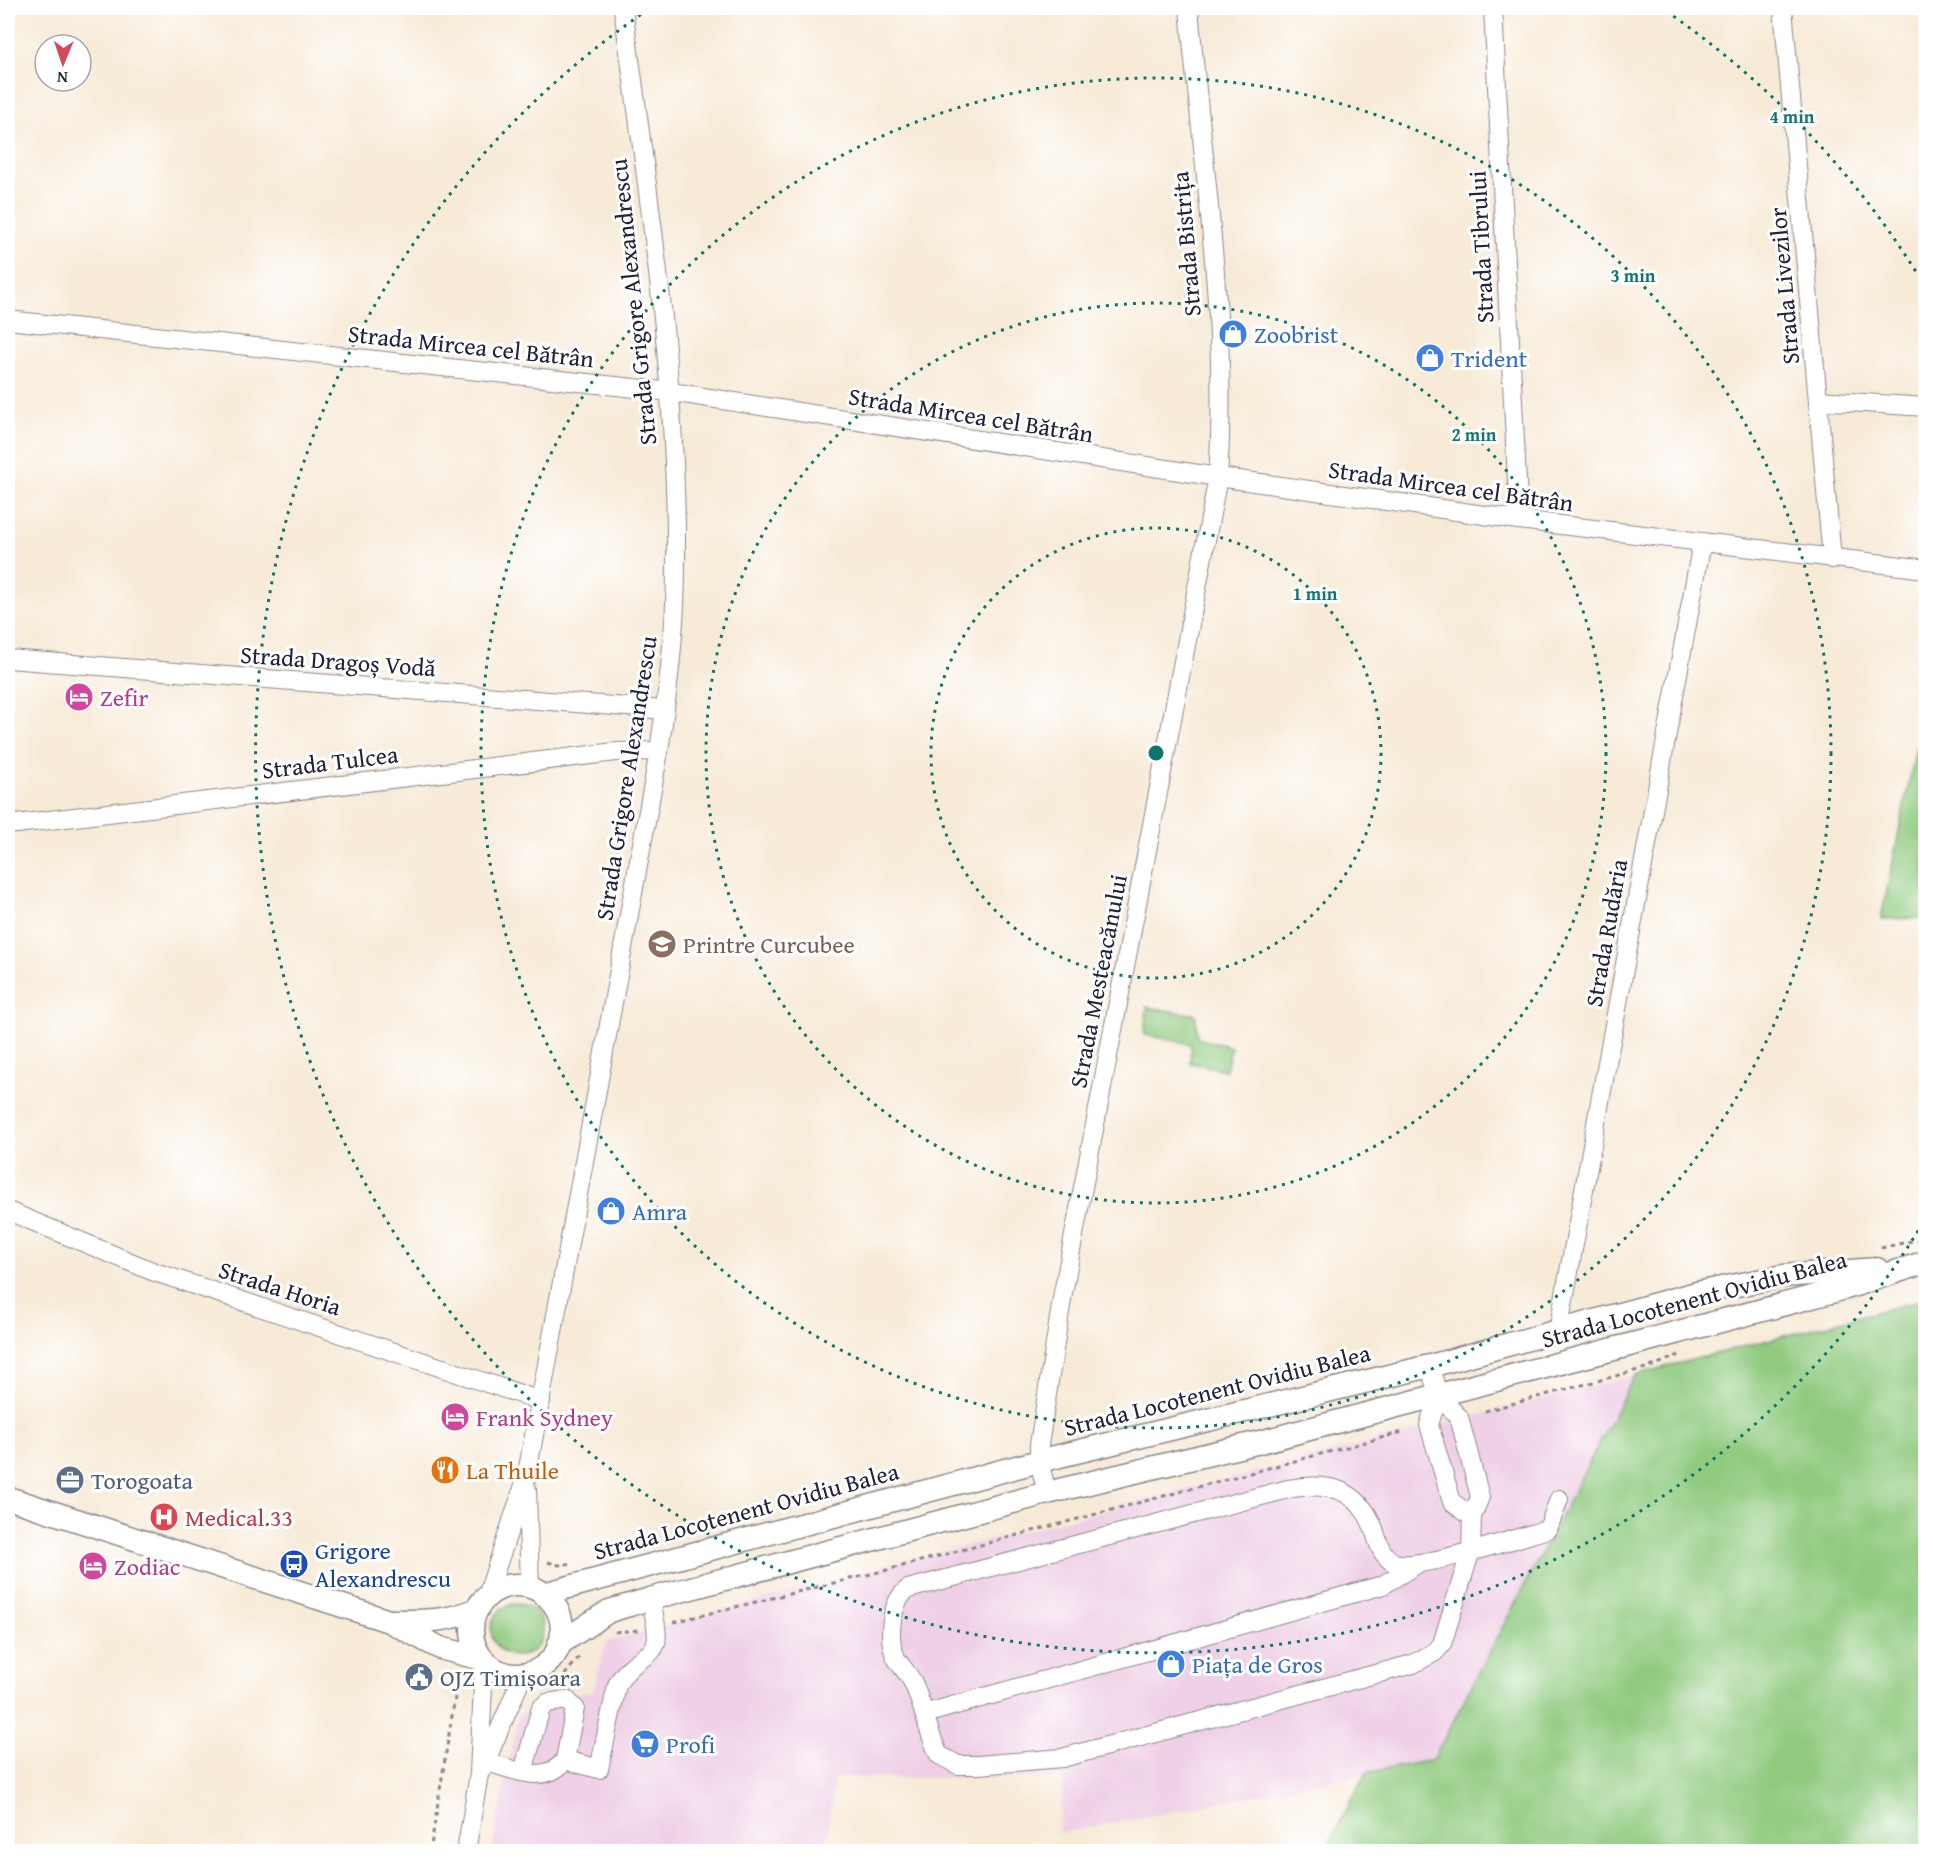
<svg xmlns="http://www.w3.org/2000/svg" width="1933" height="1859" font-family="'Gentium Book Plus',serif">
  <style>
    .built { fill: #efd0e6 }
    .green { fill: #90ca7f; stroke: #59765d; stroke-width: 1.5 }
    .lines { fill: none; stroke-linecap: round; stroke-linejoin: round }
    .minor-casing { stroke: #8c8689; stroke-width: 20 }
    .major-casing { stroke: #8c8689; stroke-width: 25 }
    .path { stroke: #8c8689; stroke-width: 3; stroke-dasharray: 4.5 4.5; stroke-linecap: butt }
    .minor { stroke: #fff; stroke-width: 18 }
    .major { stroke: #fff; stroke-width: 22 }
    .ring { fill: none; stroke: #0f766e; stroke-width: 3; stroke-dasharray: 3 6 }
    .labels { text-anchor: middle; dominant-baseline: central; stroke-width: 6; stroke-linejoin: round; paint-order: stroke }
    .street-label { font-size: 24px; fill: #22223b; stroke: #fff }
    .shop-label { font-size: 24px; fill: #366cbe; stroke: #fff; text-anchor: start }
    .hotel-label { font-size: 24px; fill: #b23c85; stroke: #fff; text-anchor: start }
    .education-label { font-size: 24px; fill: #785e54; stroke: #fff; text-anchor: start }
    .food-label { font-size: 24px; fill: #c56008; stroke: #fff; text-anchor: start }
    .service-label { font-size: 24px; fill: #4e5e75; stroke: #fff; text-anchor: start }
    .health-label { font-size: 24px; fill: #be3a42; stroke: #fff; text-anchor: start }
    .transit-label { font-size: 24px; fill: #164399; stroke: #fff; text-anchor: start }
    .centre { fill: #0f766e; stroke: #fff; stroke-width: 3 }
    .ring-label { font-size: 18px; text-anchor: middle; font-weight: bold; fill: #0f766e; stroke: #fff; stroke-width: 6; stroke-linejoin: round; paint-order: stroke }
  </style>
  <rect width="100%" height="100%" fill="#fff"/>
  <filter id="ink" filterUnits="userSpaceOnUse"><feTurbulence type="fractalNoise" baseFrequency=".0167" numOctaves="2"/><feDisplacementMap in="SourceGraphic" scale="12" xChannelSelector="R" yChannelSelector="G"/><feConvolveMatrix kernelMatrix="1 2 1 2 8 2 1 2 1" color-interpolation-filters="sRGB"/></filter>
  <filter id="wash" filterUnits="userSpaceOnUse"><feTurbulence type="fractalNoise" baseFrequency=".008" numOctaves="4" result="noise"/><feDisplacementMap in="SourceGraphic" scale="24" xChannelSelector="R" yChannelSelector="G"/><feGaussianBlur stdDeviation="1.35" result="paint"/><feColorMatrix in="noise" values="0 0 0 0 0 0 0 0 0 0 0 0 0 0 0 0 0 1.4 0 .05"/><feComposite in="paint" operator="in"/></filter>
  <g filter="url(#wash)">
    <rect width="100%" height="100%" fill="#f7ead7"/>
    <path class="built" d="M1635 1375 1433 1760 1058 1834 1064 1778H834L826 1851 492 1852 518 1716 555 1696 593 1692 606 1642 878 1568Z"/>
    <g class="green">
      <path d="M1925 704V918L1881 919Z"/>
      <path d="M1147 1007 1196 1015 1197 1038 1231 1047 1226 1070 1190 1063 1191 1044 1144 1035Z"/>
      <path d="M1925 1299V1851L1324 1852 1366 1773 1433 1760 1635 1375Z"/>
      <circle cx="517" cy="1630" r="26"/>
    </g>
  </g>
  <g filter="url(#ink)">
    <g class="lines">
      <g class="minor-casing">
        <g id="minor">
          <path d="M1493 8 1519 520"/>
          <path d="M1783 8 1832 559"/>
          <path d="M8 320 671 392 1218 477 1519 520 1926 569"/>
          <path d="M1818 400 1926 407"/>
          <path d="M8 659 665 710"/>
          <path d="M8 825 616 752 659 751"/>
          <path d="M8 1211 152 1271 541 1401"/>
          <path d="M1558 1332 1702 542"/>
          <path d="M1430 1366 1438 1396 1459 1417 1480 1497 1472 1517 1471 1550 1442 1644 1435 1652 1413 1664 1062 1758 978 1765H958L939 1755C928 1733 924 1708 914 1685 910 1675 901 1667 896 1658 887 1638 890 1602 908 1589L1288 1489C1327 1482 1358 1487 1374 1529 1378 1541 1381 1557 1395 1563 1418 1571 1520 1537 1548 1529L1559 1499"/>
          <path d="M1438 1396 1429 1425 1452 1502 1472 1517"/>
          <path d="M527 1489 530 1588"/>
          <path d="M1047 1493 1039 1461V1445L1063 1293 1218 477C1229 325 1202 160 1189 8"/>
          <path d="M487 1596 526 1479 659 751C668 690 676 628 676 566 678 379 648 193 623 8"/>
          <path d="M924 1714 1383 1585 1417 1564"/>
          <path d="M487 1762C513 1769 546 1786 565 1760L599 1769 617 1685C642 1641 670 1670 650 1599"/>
          <path d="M482 1770 523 1675"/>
          <path d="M523 1772 541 1708 547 1703 567 1700 575 1708 565 1760"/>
          <path d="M466 1852 479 1774 484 1662"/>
        </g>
      </g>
      <g class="major-casing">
        <g id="major">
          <path d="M8 1498 389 1621 440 1648 482 1659"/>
          <circle cx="517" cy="1630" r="45"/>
          <path d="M543 1594 1039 1461 1430 1366 1696 1293 1783 1276 1877 1269"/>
          <path d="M391 1621C421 1621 449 1622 477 1609"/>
          <path d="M559 1644 609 1611 650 1599 1047 1493 1260 1442 1846 1288 1926 1262"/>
        </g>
      </g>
      <g class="path">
        <path d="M1881 1248 1921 1239 1926 1240"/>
        <path d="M1485 1411 1653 1366 1679 1355"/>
        <path d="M548 1562 559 1565 574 1563"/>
        <path d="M674 1622 887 1570 1403 1432"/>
        <path d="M615 1632 638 1630"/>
        <path d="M559 1682 581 1655"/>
        <path d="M430 1852 455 1697"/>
      </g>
      <use href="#minor" class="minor"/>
      <use href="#major" class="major"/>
    </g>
  </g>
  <g class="ring">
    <circle cx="1156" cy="753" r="225"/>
    <circle cx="1156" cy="753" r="450"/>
    <circle cx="1156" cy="753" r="675"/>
    <path d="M1923 1223A900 900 0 1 1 646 11M1666 11A900 900 0 0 1 1923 283"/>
  </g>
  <defs>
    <g id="shop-disc" transform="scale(1.5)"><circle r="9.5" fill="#3f7fe0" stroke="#fff"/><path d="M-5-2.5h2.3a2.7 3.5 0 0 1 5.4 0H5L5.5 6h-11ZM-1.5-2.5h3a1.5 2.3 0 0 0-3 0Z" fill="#fff"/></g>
    <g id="hotel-disc" transform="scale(1.5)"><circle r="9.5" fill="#d1479c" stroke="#fff"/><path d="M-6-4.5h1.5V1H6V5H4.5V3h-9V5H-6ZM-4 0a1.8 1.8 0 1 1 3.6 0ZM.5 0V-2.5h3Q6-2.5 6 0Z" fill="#fff"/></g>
    <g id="school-disc" transform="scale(1.5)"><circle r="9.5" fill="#8d6e63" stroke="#fff"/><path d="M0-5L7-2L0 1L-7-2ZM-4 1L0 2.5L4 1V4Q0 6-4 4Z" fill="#fff"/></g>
    <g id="restaurant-disc" transform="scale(1.5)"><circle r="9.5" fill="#e8710a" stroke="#fff"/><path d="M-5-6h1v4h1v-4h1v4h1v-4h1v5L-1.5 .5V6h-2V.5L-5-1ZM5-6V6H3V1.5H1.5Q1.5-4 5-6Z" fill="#fff"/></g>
    <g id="office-disc" transform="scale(1.5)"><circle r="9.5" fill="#5c6f8a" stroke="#fff"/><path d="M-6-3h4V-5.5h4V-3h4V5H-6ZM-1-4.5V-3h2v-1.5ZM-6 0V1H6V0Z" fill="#fff"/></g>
    <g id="hospital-disc" transform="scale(1.5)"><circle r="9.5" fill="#e0444e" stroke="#fff"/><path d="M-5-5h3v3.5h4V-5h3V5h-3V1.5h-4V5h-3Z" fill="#fff"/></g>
    <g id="bus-disc" transform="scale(1.5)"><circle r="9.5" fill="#1a4fb4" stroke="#fff"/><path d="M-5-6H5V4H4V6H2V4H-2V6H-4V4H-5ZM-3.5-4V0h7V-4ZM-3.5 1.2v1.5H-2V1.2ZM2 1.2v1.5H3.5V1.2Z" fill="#fff"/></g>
    <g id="civic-disc" transform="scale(1.5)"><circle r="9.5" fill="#5c6f8a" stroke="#fff"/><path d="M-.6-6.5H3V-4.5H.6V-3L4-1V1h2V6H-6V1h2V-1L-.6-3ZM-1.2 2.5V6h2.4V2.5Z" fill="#fff"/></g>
    <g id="supermarket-disc" transform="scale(1.5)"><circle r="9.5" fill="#3f7fe0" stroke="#fff"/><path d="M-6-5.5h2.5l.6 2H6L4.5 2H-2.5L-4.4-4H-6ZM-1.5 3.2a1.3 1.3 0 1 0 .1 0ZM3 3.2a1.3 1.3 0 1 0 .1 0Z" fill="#fff"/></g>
  </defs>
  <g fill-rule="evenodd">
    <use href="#shop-disc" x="1233" y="334"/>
    <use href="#shop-disc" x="1430" y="358"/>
    <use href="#hotel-disc" x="79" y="697"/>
    <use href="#school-disc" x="662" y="944"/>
    <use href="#shop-disc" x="611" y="1211"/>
    <use href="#hotel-disc" x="455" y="1417"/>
    <use href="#restaurant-disc" x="445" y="1470"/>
    <use href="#office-disc" x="70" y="1480"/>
    <use href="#hospital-disc" x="164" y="1517"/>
    <use href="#bus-disc" x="294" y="1564"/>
    <use href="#hotel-disc" x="93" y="1566"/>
    <use href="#shop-disc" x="1171" y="1664"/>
    <use href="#civic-disc" x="419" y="1677"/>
    <use href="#supermarket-disc" x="645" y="1744"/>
  </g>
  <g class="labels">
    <g class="street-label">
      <text transform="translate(1186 244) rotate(-95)">Strada Bistrița</text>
      <text transform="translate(1481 247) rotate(-93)">Strada Tibrului</text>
      <text transform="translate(1784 286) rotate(-95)">Strada Livezilor</text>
      <text transform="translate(633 302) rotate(-96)">Strada Grigore Alexandrescu</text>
      <text transform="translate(471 346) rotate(6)">Strada Mircea cel Bătrân</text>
      <text transform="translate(971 415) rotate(9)">Strada Mircea cel Bătrân</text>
      <text transform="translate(1451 486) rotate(8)">Strada Mircea cel Bătrân</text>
      <text transform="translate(338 661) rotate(4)">Strada Dragoș Vodă</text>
      <text transform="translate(330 762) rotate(-7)">Strada Tulcea</text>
      <text transform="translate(626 778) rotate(-81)">Strada Grigore Alexandrescu</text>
      <text transform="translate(1606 933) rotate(-80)">Strada Rudăria</text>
      <text transform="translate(1098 981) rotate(-79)">Strada Mesteacănului</text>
      <text transform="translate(280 1288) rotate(18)">Strada Horia</text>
      <text transform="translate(1694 1299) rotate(-15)">Strada Locotenent Ovidiu Balea</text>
      <text transform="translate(1217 1390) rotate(-14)">Strada Locotenent Ovidiu Balea</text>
      <text transform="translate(746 1511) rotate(-15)">Strada Locotenent Ovidiu Balea</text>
    </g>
    <g class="shop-label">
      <text x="1254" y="334">Zoobrist</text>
      <text x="1451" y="358">Trident</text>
      <text x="632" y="1211">Amra</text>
      <text x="1192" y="1664">Piața de Gros</text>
      <text x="666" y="1744">Profi</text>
    </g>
    <g class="hotel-label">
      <text x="100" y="697">Zefir</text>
      <text x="476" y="1417">Frank Sydney</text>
      <text x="114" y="1566">Zodiac</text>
    </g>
    <g class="education-label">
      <text x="683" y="944">Printre Curcubee</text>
    </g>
    <g class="food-label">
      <text x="466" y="1470">La Thuile</text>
    </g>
    <g class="service-label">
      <text x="91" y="1480">Torogoata</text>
      <text x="440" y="1677">OJZ Timișoara</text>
    </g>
    <g class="health-label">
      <text x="185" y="1517">Medical.33</text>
    </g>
    <g class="transit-label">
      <text x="315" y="1550">Grigore<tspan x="315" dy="28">Alexandrescu</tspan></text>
    </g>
  </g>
  <circle cx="1156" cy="753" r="9" class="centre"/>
  <g class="ring-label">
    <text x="1792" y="123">4 min</text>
    <text x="1633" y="282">3 min</text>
    <text x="1474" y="441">2 min</text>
    <text x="1315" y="600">1 min</text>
  </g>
  <rect width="1933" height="1859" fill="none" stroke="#fff" stroke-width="30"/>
  <g transform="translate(63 63) rotate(182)"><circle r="28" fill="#ffffff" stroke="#a7a7b1" stroke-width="1.5"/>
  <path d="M0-4.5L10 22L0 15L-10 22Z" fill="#d1495b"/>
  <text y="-9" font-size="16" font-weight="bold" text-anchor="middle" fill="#22223b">N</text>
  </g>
</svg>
